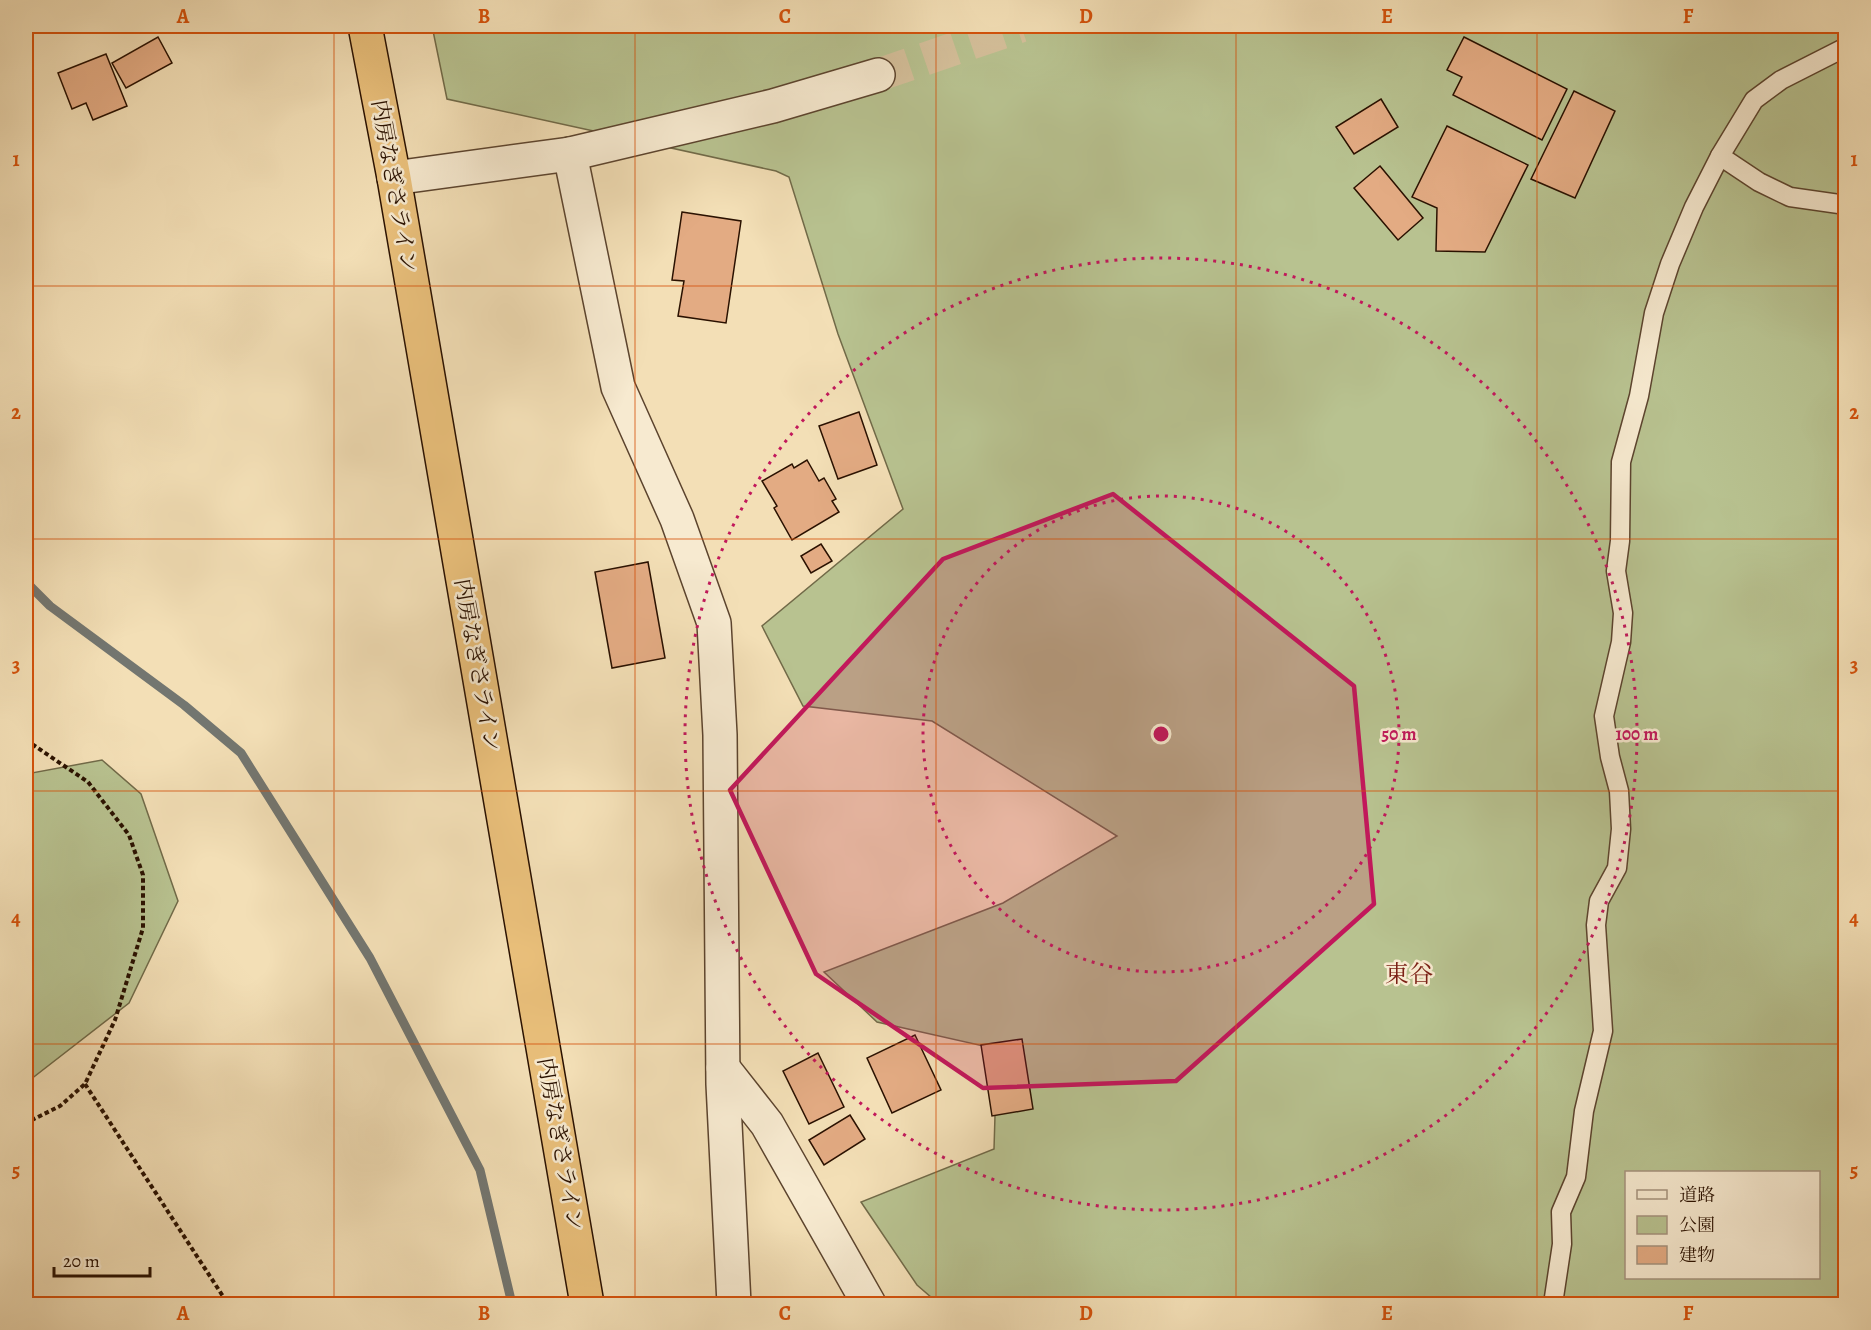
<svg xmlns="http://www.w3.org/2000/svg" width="1871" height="1330" font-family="Alegreya,'Noto Serif JP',serif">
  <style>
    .green { fill: #b8c290; stroke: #716a48; stroke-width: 1.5; fill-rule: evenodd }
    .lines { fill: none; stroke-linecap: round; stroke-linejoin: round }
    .stream { stroke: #737670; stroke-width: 9 }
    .building { fill: #e3ab83; stroke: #2a1100; stroke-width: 1.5 }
    .minor-tunnel { stroke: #d5c09b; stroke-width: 33; stroke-dasharray: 33 16; stroke-linecap: butt }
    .service-casing { stroke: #5c442e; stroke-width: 21 }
    .minor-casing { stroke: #5c442e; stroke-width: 36 }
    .trunk-casing { stroke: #2a1100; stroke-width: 36 }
    .path { stroke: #2a1100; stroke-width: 4; stroke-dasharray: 4.5 3; stroke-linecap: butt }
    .service { stroke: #f7ead0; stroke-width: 18 }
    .minor { stroke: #f7ead0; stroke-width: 33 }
    .trunk { stroke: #eac07b; stroke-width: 33 }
    .marked { fill: #c2185b; fill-opacity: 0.2; stroke: #c2185b; stroke-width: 4.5; stroke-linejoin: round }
    .grid { fill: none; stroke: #d5520b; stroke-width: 1.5; stroke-opacity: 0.55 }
    .ring { fill: none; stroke: #c2185b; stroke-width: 3; stroke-dasharray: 3 6 }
    .labels { text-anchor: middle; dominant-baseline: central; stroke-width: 5; stroke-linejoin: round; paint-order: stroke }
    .street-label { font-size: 22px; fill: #2a1100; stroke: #f7ead0 }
    .neighbourhood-label { font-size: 24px; fill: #7a1f14; stroke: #f7ead0 }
    .centre { fill: #c2185b; stroke: #f7ead0; stroke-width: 3 }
    .ring-label { font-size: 18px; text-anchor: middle; font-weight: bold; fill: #c2185b; stroke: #f7ead0; stroke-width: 5; stroke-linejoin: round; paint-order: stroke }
    .neatline { fill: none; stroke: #d5520b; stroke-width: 2 }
    .grid-label { font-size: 20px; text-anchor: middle; font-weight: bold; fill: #d5520b }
  </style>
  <rect width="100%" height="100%" fill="#f3dfb6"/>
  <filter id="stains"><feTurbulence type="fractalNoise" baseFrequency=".00333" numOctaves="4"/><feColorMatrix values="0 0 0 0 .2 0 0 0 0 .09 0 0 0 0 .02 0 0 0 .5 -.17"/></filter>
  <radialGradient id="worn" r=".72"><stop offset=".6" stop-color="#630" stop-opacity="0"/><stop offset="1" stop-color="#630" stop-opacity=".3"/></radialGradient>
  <g class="green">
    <path d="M432 26H1845V1304H939L917 1285 861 1202 994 1149 997 1049 877 1022 824 972 1003 903 1117 836 932 721 803 706 762 626 903 509 838 334 789 177 776 171 447 99ZM1626 1172H1818V1278H1626Z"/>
    <path d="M102 760 141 794 178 901 129 1003 26 1083V774Z"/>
  </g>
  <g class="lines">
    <path class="stream" d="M26 582 50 606 184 705 241 753 370 958 480 1170 512 1304"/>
  </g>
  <g class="building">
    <path d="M158 37 172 63 126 88 112 63Z"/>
    <path d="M1464 37 1567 89 1542 140 1453 95 1462 77 1447 70Z"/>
    <path d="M106 54 127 106 93 120 86 103 72 109 58 73Z"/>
    <path d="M1574 91 1615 111 1575 198 1531 179Z"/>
    <path d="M1381 99 1398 127 1354 154 1336 127Z"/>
    <path d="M1447 126 1528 165 1485 252 1436 251 1437 208 1412 197Z"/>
    <path d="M1380 166 1423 218 1398 240 1354 188Z"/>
    <path d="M682 212 741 221 726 323 678 316 684 281 672 280Z"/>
    <path d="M859 412 877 465 838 479 819 426Z"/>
    <path d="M807 460 819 481 824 478 836 499 832 501 839 512 792 540 774 508 777 506 762 481 792 464 794 468Z"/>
    <path d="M821 544 832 561 811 573 801 556Z"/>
    <path d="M648 562 665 658 612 668 595 572Z"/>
    <path d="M915 1035 941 1090 892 1113 867 1058Z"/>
    <path d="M1022 1039 1033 1109 992 1116 981 1045Z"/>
    <path d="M818 1053 844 1107 809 1124 783 1071Z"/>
    <path d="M850 1115 865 1139 824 1165 809 1140Z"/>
  </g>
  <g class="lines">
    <path class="minor-tunnel" d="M878 75 1021 26"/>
    <g class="service-casing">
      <g id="service">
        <path d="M1720 156 1759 182 1790 197 1846 205"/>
        <path d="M1553 1304 1562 1244 1561 1212 1576 1177 1584 1111 1603 1031 1596 925 1599 901 1617 868 1621 829 1619 791 1610 757 1604 716 1621 642 1623 613 1616 571 1620 541 1621 462 1639 396 1654 313 1670 264 1694 207 1720 156 1754 100 1781 80 1846 47"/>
      </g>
    </g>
    <g class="minor-casing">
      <g id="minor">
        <path d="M570 154 618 387 677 519 714 623 720 735 723 1084 734 1304"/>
        <path d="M394 178 570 154 773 106 878 75"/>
        <path d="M723 1068 767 1124 869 1304"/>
      </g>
    </g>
    <g class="trunk-casing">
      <path id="trunk" d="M365 26 394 178 587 1304"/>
    </g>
    <g class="path">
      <path d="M26 740 88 782 129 835 143 875V928L115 1020 85 1084 60 1106 26 1123"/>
      <path d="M85 1084 228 1304"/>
    </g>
    <use href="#service" class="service"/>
    <use href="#minor" class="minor"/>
    <use href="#trunk" class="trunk"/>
  </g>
  <path class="marked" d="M1113 494 1354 686 1374 904 1176 1081 983 1088 816 974 730 790 943 559Z"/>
  <path class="grid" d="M334 26V1304M635 26V1304M936 26V1304M1236 26V1304M1537 26V1304M26 286H1846M26 539H1846M26 791H1846M26 1044H1846"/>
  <g class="ring">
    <circle cx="1161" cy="734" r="238"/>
    <circle cx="1161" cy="734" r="476"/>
  </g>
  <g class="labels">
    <g class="street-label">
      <text transform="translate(394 186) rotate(80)">内房なぎさライン</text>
      <text transform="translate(477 665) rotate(80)">内房なぎさライン</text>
      <text transform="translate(560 1144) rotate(80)">内房なぎさライン</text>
    </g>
    <g class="neighbourhood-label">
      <text x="1409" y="974">東谷</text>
    </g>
  </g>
  <circle cx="1161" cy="734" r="9" class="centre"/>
  <g class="ring-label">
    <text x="1399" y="740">50 m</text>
    <text x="1637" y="740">100 m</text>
  </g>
  <rect width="1871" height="1330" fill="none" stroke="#f3dfb6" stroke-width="66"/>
  <rect x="1625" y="1171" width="195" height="108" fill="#f7ead0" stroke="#a5937d" stroke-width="1.5"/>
  <rect x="1637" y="1190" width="30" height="9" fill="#f7ead0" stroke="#a5937d" stroke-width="1.5"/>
  <text x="1679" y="1201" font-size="18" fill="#2a1100">道路</text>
  <rect x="1637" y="1216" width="30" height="18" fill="#b8c290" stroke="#a5937d" stroke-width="1.5"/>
  <text x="1679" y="1231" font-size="18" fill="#2a1100">公園</text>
  <rect x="1637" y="1246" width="30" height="18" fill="#e3ab83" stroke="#a5937d" stroke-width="1.5"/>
  <text x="1679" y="1261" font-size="18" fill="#2a1100">建物</text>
  <path d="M54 1267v9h96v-9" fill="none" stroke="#2a1100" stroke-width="3"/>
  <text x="63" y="1267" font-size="18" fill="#2a1100" stroke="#f7ead0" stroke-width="4.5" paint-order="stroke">20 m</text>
  <rect x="33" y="33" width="1805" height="1264" class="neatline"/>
  <g class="grid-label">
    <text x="183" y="23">A</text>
    <text x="484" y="23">B</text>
    <text x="785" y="23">C</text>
    <text x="1086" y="23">D</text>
    <text x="1387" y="23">E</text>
    <text x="1688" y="23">F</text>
    <text x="16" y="166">1</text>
    <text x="1854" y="166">1</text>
    <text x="16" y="419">2</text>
    <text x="1854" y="419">2</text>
    <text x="16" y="672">3</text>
    <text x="1854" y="672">3</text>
    <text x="16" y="925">4</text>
    <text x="1854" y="925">4</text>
    <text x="16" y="1177">5</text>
    <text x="1854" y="1177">5</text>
    <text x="183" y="1320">A</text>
    <text x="484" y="1320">B</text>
    <text x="785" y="1320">C</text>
    <text x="1086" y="1320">D</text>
    <text x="1387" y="1320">E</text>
    <text x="1688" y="1320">F</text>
  </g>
  <rect width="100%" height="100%" filter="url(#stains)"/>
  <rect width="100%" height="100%" fill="url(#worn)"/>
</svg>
